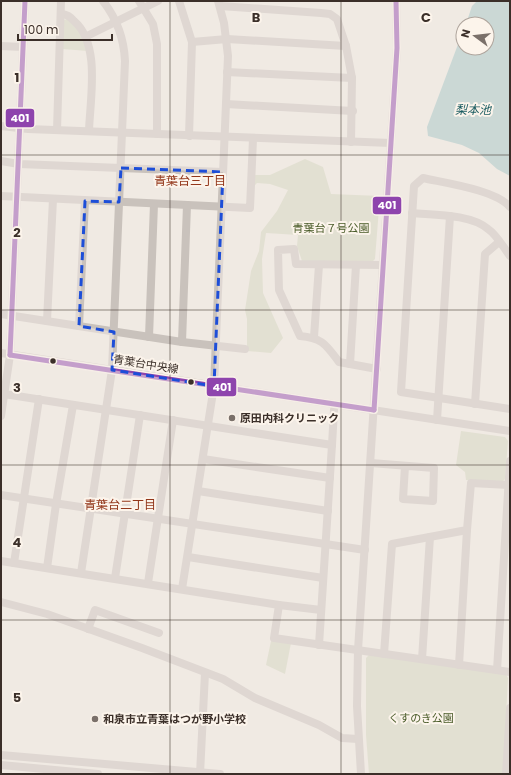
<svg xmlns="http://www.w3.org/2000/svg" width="511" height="775" font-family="Poppins,'Noto Sans JP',sans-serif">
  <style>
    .green { fill: #d1d6bc }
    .water { fill: #9dc4c3 }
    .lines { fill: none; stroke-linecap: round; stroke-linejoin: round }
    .minor { stroke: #c9c2bc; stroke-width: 8 }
    .bus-1-casing { stroke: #fcf4eb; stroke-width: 8 }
    .bus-1 { stroke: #8e44ad; stroke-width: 5 }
    .marked { fill: none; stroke: #1d4ed8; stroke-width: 3; stroke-dasharray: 8 5; stroke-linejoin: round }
    .grid { fill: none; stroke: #3b2f29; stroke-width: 1; stroke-opacity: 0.55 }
    .bus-dot { fill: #3b2f29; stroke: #fcf4eb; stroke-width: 1.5 }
    .poi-dot { fill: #7a706a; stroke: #fcf4eb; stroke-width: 1.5 }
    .labels { text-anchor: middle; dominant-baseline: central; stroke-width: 4; stroke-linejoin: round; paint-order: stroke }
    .park-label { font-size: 11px; fill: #4a5c2a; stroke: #fcf4eb }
    .street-label { font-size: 11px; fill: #3b2f29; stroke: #fcf4eb }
    .poi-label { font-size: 11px; font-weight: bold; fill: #3b2f29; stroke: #fcf4eb; text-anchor: start }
    .water-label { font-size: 12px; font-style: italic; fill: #1a5c61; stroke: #fcf4eb }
    .neighbourhood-label { font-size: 12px; fill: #92361a; stroke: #fcf4eb }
    .grid-label { font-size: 13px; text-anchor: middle; font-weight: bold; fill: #3b2f29; stroke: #fcf4eb; stroke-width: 4; stroke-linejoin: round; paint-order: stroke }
    .line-badge { stroke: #fcf4eb; stroke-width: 1.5 }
    .badge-label { font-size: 11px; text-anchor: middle; font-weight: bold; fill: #fff }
  </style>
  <rect width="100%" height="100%" fill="#f0eae3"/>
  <g class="green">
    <path d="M68 19 79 30 88 51 62 49 63 20Z"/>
    <path d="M305 159 323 167 331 194 380 196 375 259 372 262 302 261 297 246 298 235 266 233 262 259 263 293 283 338 271 353 247 351V319L245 310 251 271 259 251 261 232 277 211 288 190 270 184 257 183 254 186 255 175H270Z"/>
    <path d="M461 431 505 437 508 441 505 479 502 482 466 480 465 472 456 465Z"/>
    <path d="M271 641 291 643 285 674 266 665Z"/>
    <path d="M369 655 506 674 508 678 503 774H369L366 735V658Z"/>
  </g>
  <path class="water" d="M477 1H510V176L497 169 479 153 462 145 428 136 427 127 463 31V48H487V24H466L472 6Z"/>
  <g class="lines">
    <g class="minor">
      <path d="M139 1 153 24 157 44V134"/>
      <path d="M179 1 192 42 189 136"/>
      <path d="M220 6 321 13 330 14 337 19 346 46 352 78 351 142"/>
      <path d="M61 14C67 14 70 17 74 21 101 44 90 99 89 131"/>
      <path d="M87 36 158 1"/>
      <path d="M192 42 227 39 346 46"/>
      <path d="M1 46 23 47"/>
      <path d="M227 72 352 78"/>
      <path d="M226 104 353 111"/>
      <path d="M1 126 28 129 391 143"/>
      <path d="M57 130 61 1"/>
      <path d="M1 161 19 164 223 172"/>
      <path d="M1 196 250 208 253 139"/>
      <path d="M510 207C496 190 445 183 423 178L414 186 401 392 510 409"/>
      <path d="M412 213C434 215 471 214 488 229 497 235 503 247 510 256"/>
      <path d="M1 314 182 342 245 349"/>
      <path d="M47 321 53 199"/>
      <path d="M79 326 85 201"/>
      <path d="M149 337 154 204"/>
      <path d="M314 337 319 265"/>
      <path d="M182 342 187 205"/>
      <path d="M1 353 510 431"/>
      <path d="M350 364 356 265"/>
      <path d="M377 369 339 362C326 345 323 338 300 336L279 290 278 250 294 249 296 264 383 265"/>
      <path d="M4 394 332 445 319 645"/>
      <path d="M475 404 485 254 499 242"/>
      <path d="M1 416 10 355 25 1"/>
      <path d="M437 420 450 216"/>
      <path d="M332 445 334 410"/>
      <path d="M203 459 330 478"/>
      <path d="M371 463 434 468 433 501 403 499 405 466"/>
      <path d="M198 491 328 511"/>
      <path d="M1 495 365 550"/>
      <path d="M188 557 323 578"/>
      <path d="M1 561 279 605 274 638 510 672"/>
      <path d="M14 563 39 399"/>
      <path d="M47 568 56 504 73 405"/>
      <path d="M81 573 112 370 125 61C124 38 117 19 103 1"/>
      <path d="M115 578 140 415"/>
      <path d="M148 583 173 420"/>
      <path d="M182 589 214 386 228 56 224 23 218 1"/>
      <path d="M1 602 47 614 142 648 223 679 255 698 319 725 342 738 358 739"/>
      <path d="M279 605 321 610"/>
      <path d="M88 629 95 610 159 633"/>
      <path d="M384 654 392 544 467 530 471 483 509 485"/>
      <path d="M422 659 430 537"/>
      <path d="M459 665 467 530"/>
      <path d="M497 670 510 461"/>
      <path d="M1 755 220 774"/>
      <path d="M1 765 98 774"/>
      <path d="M200 774 205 673"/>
      <path d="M361 774 357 706 358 650 397 48 396 1"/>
      <path d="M506 774 510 708"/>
    </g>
    <g class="bus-1-casing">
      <g id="bus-1">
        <path d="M10 355 374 410"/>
        <path d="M10 355 25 1"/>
        <path d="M374 410 397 48 396 1"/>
      </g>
    </g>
    <use href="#bus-1" class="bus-1"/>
  </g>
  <path d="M0 0H511V775H0ZM121 168 223 172 214 386 112 370 114 332 79 326 85 201 119 202Z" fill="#f0eae3" fill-opacity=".55" fill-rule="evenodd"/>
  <path class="marked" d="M121 168 223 172 214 386 112 370 114 332 79 326 85 201 119 202Z"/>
  <path class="grid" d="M170 1V774M341 1V774M1 155H510M1 310H510M1 465H510M1 620H510"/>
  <g class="bus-dot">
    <circle cx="53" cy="361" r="3.5"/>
    <circle cx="191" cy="382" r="3.5"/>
  </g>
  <g class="poi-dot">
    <circle cx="232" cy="418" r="4"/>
    <circle cx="95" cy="719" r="4"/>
  </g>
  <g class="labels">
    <g class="park-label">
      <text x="331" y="228">青葉台７号公園</text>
      <text x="421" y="718">くすのき公園</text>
    </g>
    <g class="street-label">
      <text transform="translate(146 364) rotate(9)">青葉台中央線</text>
    </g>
    <g class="poi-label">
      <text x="240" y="418">原田内科クリニック</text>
      <text x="103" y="719">和泉市立青葉はつが野小学校</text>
    </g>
    <g class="water-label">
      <text x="473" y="109">梨本池</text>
    </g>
    <g class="neighbourhood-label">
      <text x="190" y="180">青葉台三丁目</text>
      <text x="120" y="504">青葉台二丁目</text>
    </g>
  </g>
  <g class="grid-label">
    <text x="256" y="22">B</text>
    <text x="426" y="22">C</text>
    <text x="17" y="82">1</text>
    <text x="17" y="237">2</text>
    <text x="17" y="392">3</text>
    <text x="17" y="547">4</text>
    <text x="17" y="702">5</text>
  </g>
  <g class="line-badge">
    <rect x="5" y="108" width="30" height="20" rx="4" fill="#8e44ad"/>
    <rect x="372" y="196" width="30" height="19" rx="4" fill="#8e44ad"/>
    <rect x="206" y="377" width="31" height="20" rx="4" fill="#8e44ad"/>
  </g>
  <g class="badge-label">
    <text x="20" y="122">401</text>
    <text x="387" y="209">401</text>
    <text x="222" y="391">401</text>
  </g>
  <rect width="511" height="775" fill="none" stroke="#3b2f29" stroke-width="4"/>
  <g transform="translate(475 36) rotate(285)"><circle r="19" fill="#fcf4eb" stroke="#afa59d"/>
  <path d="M0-3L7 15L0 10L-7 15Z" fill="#7a706a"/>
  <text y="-6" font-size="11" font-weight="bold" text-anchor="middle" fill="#3b2f29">N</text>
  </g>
  <path d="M18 34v6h94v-6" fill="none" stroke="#3b2f29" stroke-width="2"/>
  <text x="24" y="34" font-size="12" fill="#3b2f29" stroke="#fcf4eb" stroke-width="3" paint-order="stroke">100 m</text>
</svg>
